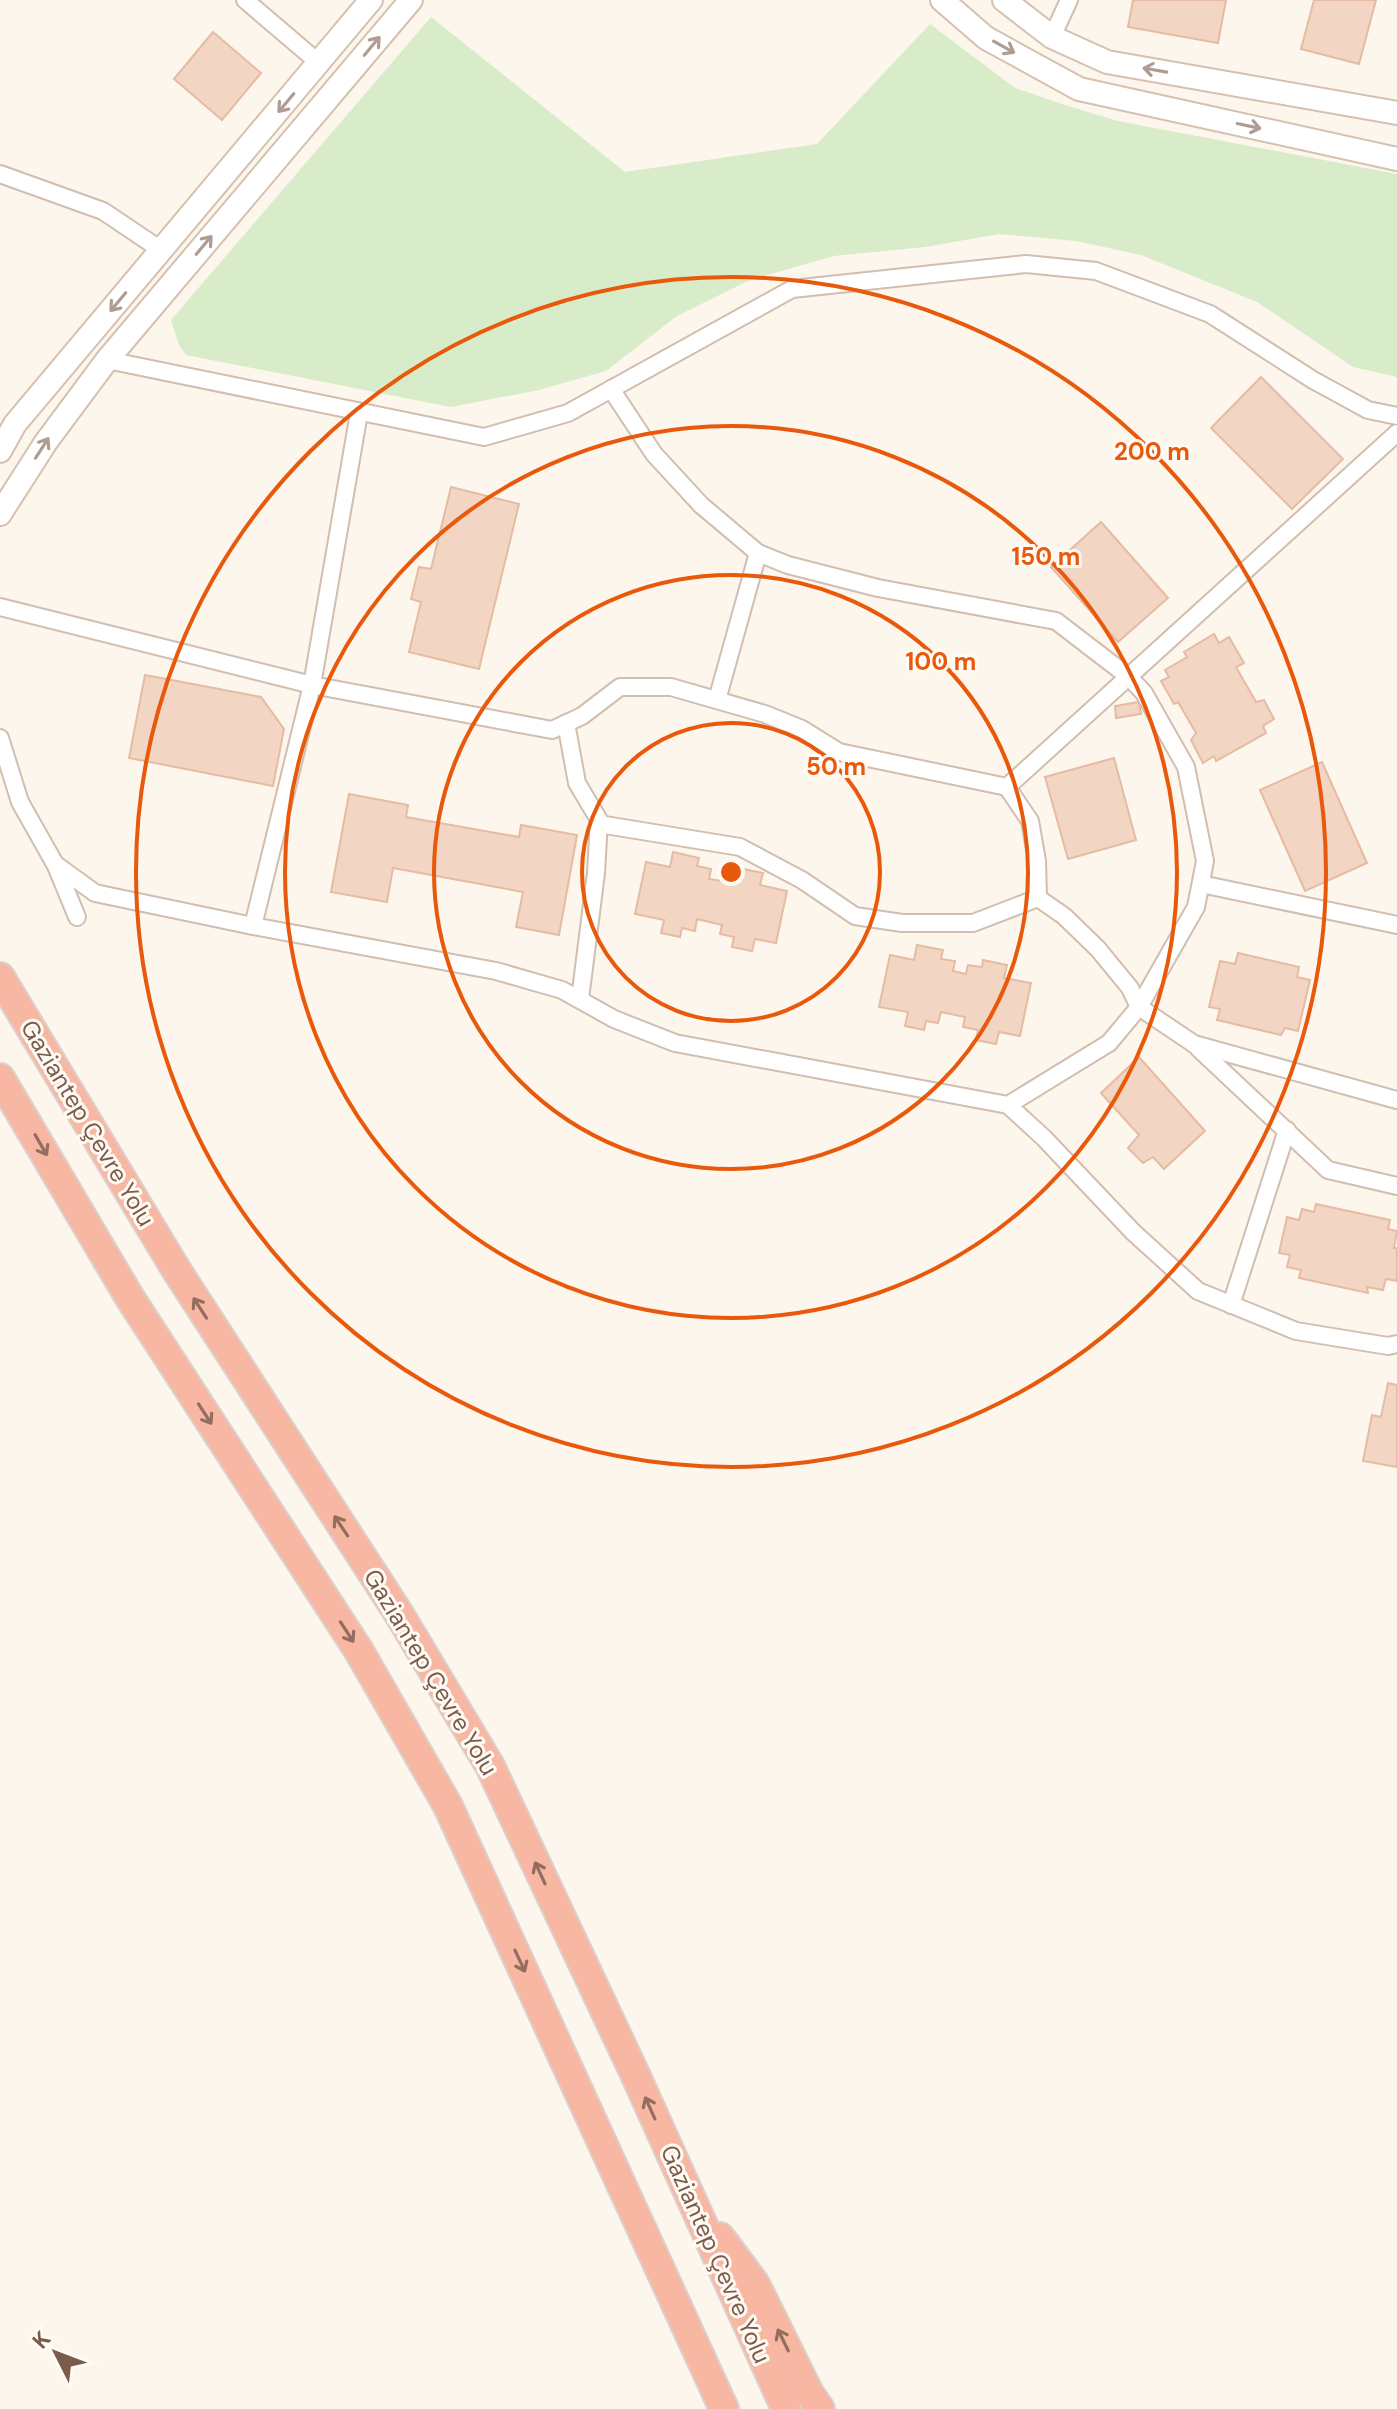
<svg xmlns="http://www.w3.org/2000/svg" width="1397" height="2409" font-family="'DM Sans',sans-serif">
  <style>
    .green { fill: #d8ecc9 }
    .building { fill: #f3d5c3; stroke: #e6bba3; stroke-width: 2 }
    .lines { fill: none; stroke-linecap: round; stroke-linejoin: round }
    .street-casing { stroke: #d1beb0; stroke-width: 20 }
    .secondary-casing { stroke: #d6c0b0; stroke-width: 26 }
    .highway-casing { stroke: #dad1cd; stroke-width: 32 }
    .street { stroke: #fff; stroke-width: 16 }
    .secondary { stroke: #fff; stroke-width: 22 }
    .highway { stroke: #f7b7a3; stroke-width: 28 }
    .oneway { stroke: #af9d94 }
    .oneway2 { stroke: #936e5e }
    .ring { fill: none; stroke: #e8590c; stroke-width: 4 }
    .labels { text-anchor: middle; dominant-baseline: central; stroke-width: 6; stroke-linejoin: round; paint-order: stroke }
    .street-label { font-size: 24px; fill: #7a5c4d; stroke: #fffaf3 }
    .centre { fill: #e8590c; stroke: #fffaf3; stroke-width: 4 }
    .ring-label { font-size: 24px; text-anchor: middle; font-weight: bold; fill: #e8590c; stroke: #fffaf3; stroke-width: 6; stroke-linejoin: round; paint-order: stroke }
  </style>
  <rect width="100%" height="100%" fill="#fdf6ec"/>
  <path class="green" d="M431 17 625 172 817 144 930 24 1015 88 1065 105 1118 121 1397 174V377L1353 367 1257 302 1141 255 1076 241 999 234 925 247 834 256 750 280 677 316 606 371 539 390 451 407 186 355 179 345 171 320Z"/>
  <g class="building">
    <path d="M1133 0H1226L1218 43 1128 27Z"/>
    <path d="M1314 0H1376L1359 64 1301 49Z"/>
    <path d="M213 32 261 73 222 120 174 79Z"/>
    <path d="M1261 377 1343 459 1292 509 1211 428Z"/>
    <path d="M451 487 519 504 479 669 409 652 421 602 411 599 419 567 431 569Z"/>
    <path d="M1101 522 1168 598 1118 642 1051 567Z"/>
    <path d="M1214 634 1219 643 1229 637 1244 663 1236 667 1256 702 1264 700 1274 719 1263 726 1266 733 1216 761 1214 756 1203 763 1191 740 1196 733 1178 702 1174 704 1161 681 1169 677 1165 670 1187 657 1184 652Z"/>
    <path d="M145 675 261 697 284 729 273 786 129 758Z"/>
    <path d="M1139 702 1141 714 1116 718 1115 706Z"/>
    <path d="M1114 758 1136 840 1068 859 1045 777Z"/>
    <path d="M1322 762 1367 863 1305 891 1260 790Z"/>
    <path d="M349 794 408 805 406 817 519 837 521 825 577 835 559 935 516 927 523 892 393 868 387 902 331 892Z"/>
    <path d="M673 852 699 858 697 866 711 869 709 879 723 881 724 872 738 875 739 868 763 873 760 885 787 891 776 943 755 939 752 951 732 947 734 937 720 934 722 925 697 919 695 931 682 928 680 937 661 933 664 920 635 914 646 862 670 867Z"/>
    <path d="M917 945 943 950 941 959 955 961 953 971 966 974 968 965 982 967 983 960 1007 965 1004 978 1031 983 1020 1036 999 1032 996 1044 976 1040 978 1030 963 1027 965 1017 941 1012 938 1023 926 1021 924 1030 905 1026 908 1012 879 1007 890 955 914 960Z"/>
    <path d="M1238 953 1299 967 1297 977 1310 980 1298 1031 1285 1028 1281 1035 1217 1020 1220 1009 1209 1007 1220 961 1235 964Z"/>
    <path d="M1139 1057 1205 1131 1164 1169 1153 1157 1143 1163 1128 1148 1139 1135 1101 1093Z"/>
    <path d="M1316 1204 1390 1220 1388 1229 1397 1231 1394 1248H1397V1281L1386 1279 1383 1290 1367 1287 1368 1293 1299 1278 1301 1270 1287 1267 1290 1255 1279 1253 1287 1217 1299 1220 1302 1209 1314 1212Z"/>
    <path d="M1388 1383 1397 1385V1467L1363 1461 1372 1415 1381 1417Z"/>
  </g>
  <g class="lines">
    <g class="street-casing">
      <g id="street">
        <path d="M245 0 319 63"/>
        <path d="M1052 37 1069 0"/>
        <path d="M0 174 103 211 161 250"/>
        <path d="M107 360 484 437 568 413 792 289 1026 264 1096 271 1210 314 1313 380 1368 410 1397 416"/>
        <path d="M611 389 654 454 701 505 758 553 788 565 878 588 1056 621 1129 677 1144 693 1186 767 1205 861 1196 907 1139 1007 1109 1043 1008 1105"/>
        <path d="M0 607 312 685 552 730 582 716 620 687H671L765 714 802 729 839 752 1007 787 1397 433"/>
        <path d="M717 700 758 553"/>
        <path d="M566 723 577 783 599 820 596 873 580 999"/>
        <path d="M0 738 20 802 55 864 95 893 253 926 496 971 562 990 614 1019 675 1043 1008 1105 1044 1138 1133 1232 1198 1291 1296 1331 1388 1346 1397 1344"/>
        <path d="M1007 787 1030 821 1037 861 1038 898"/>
        <path d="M599 824 740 847 802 880 855 916 902 923H973L1038 898 1064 916 1098 949 1130 988 1139 1007 1194 1044 1397 1100"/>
        <path d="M56 866 77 917"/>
        <path d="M1201 884 1397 925"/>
        <path d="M253 926 312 685 359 413"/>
        <path d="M1198 1048 1328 1170 1397 1186"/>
        <path d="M1231 1305 1287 1130"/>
      </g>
    </g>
    <g class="secondary-casing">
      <g id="secondary">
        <path d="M942 0 986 38 1079 89 1397 159"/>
        <path d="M1004 0 1052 37 1107 62 1397 113"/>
        <path d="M0 451 15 424 371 0"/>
        <path d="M0 514 46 442 107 360 411 0"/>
      </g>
    </g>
    <g class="highway-casing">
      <g id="highway">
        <path d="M0 977 177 1271 399 1614 490 1766 634 2072 786 2409"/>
        <path d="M0 1078 130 1298 359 1651 448 1806 724 2409"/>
        <path d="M720 2237 755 2284 809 2393 820 2409"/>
      </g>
    </g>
    <use href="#street" class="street"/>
    <use href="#secondary" class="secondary"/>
    <use href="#highway" class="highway"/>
  </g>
  <defs><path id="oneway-shaft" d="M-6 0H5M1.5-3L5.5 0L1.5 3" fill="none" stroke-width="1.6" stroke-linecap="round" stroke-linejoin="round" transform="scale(2)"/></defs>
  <g class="oneway">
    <use href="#oneway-shaft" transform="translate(372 46) rotate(-50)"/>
    <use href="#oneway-shaft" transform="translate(1004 47) rotate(29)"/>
    <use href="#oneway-shaft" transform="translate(1155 70) rotate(-170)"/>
    <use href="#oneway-shaft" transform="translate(286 103) rotate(130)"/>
    <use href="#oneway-shaft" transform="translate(1249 126) rotate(12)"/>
    <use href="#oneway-shaft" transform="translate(204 245) rotate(-50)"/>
    <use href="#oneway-shaft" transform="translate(118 302) rotate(130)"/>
    <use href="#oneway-shaft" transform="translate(42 448) rotate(-57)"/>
  </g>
  <g class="oneway2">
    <use href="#oneway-shaft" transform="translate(41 1145) rotate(60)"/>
    <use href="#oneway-shaft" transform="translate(200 1308) rotate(-123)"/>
    <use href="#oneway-shaft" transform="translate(205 1414) rotate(57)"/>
    <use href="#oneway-shaft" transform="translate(341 1526) rotate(-124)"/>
    <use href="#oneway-shaft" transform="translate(347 1632) rotate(57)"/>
    <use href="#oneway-shaft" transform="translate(540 1873) rotate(-115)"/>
    <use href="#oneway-shaft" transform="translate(520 1961) rotate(65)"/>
    <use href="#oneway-shaft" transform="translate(650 2108) rotate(-114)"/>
    <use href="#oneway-shaft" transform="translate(783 2340) rotate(-116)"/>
  </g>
  <g class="ring">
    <circle cx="731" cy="872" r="149"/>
    <circle cx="731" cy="872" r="297"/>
    <circle cx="731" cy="872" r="446"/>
    <circle cx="731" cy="872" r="595"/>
  </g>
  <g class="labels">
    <g class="street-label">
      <text transform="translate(88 1123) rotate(59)">Gaziantep Çevre Yolu</text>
      <text transform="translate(431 1672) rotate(59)">Gaziantep Çevre Yolu</text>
      <text transform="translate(716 2254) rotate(66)">Gaziantep Çevre Yolu</text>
    </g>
  </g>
  <circle cx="731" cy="872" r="12" class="centre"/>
  <g class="ring-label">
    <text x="1152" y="460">200 m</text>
    <text x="1046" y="565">150 m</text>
    <text x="941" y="670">100 m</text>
    <text x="836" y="775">50 m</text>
  </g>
  <g transform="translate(56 2353) rotate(312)" stroke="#fffaf3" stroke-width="6" paint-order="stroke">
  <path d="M0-6L14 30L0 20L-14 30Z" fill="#7a5c4d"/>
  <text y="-12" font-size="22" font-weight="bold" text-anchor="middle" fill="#7a5c4d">K</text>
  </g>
</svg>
